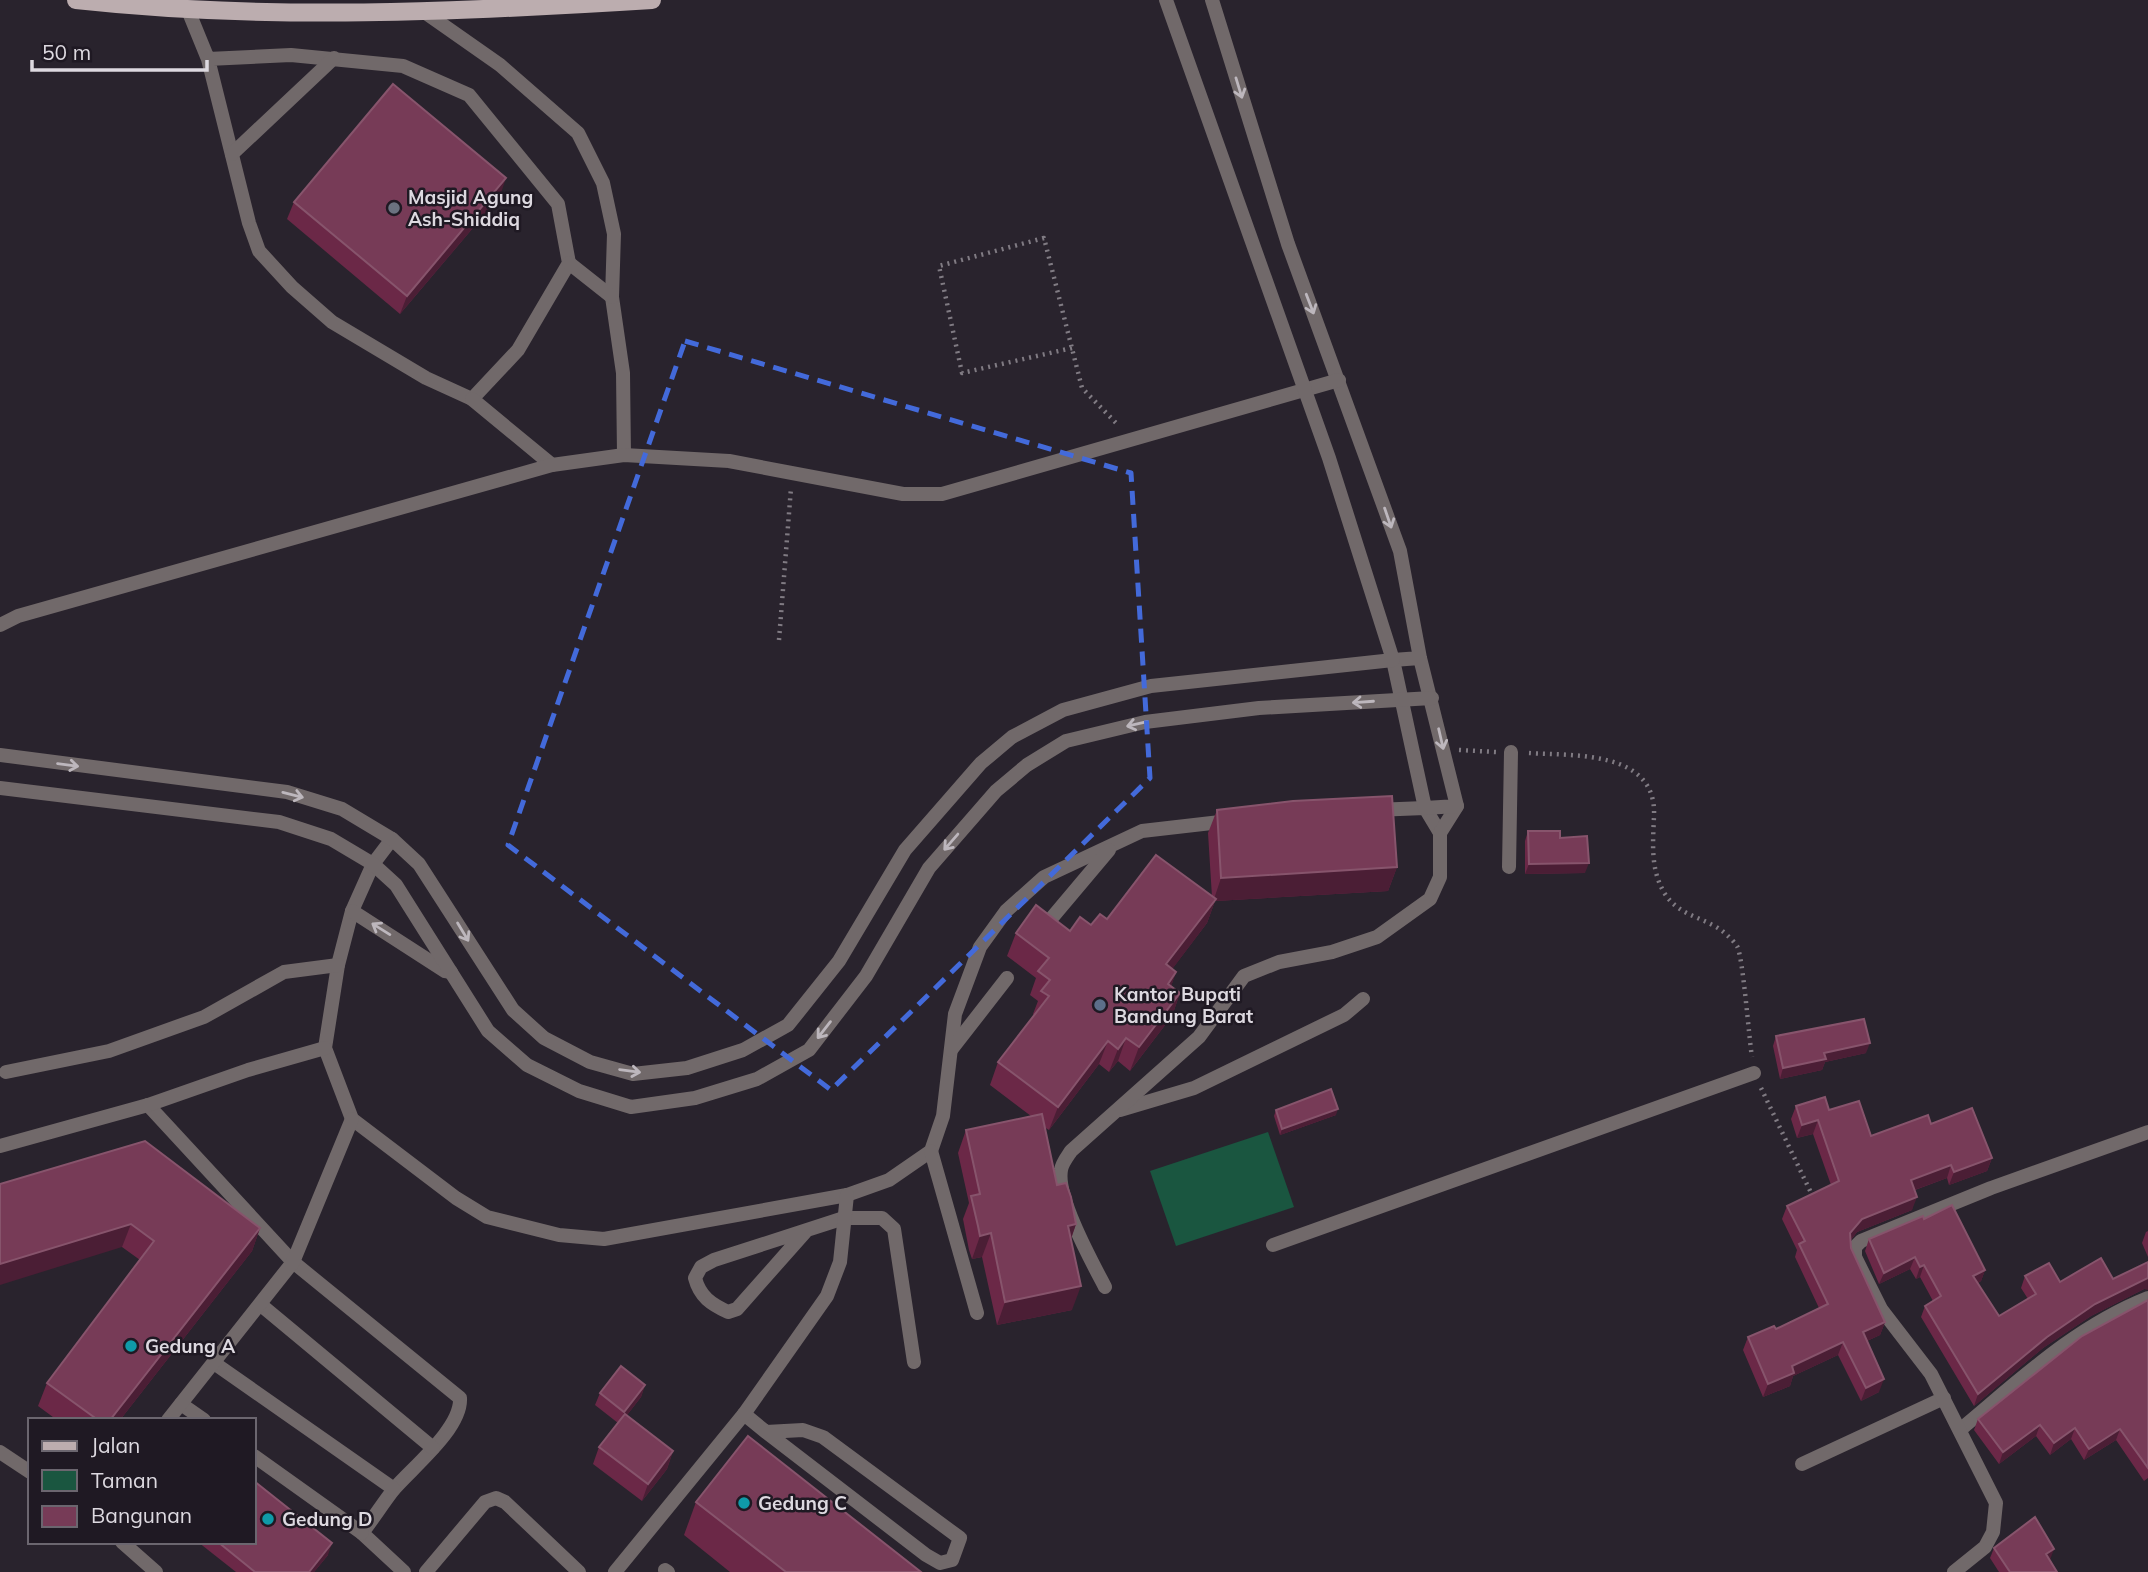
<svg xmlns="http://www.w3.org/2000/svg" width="2148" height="1572" font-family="Mulish,sans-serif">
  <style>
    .green { fill: #1a5640 }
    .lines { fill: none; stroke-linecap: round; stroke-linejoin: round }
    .path { stroke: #807b83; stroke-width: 4.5; stroke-dasharray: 2 5; stroke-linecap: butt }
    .lane { stroke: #71696a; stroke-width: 14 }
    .street { stroke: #71696a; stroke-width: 14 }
    .primary { stroke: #bcadaf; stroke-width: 18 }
    .wall { fill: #6b2847 }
    .shaded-wall { fill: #4b1e35 }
    .building { fill: #773b57; stroke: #87546c; stroke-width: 2 }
    .oneway { stroke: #bdb7bd }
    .marked { fill: none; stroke: #436ada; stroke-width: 5; stroke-dasharray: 14 9; stroke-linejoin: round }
    .worship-dot { fill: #6b7280; stroke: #1f1923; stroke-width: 2.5 }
    .service-dot { fill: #5c6f8a; stroke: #1f1923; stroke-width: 2.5 }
    .culture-dot { fill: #0f9aa8; stroke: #1f1923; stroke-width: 2.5 }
    .labels { text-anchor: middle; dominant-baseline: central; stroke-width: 5; stroke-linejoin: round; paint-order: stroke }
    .poi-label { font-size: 19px; font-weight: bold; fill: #ddd9e0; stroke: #1f1923; text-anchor: start }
  </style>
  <rect width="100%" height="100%" fill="#29232d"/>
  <path class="green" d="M1268 1132 1294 1207 1176 1246 1150 1171Z"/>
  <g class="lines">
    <g class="path">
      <path d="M1072 348 962 373 939 266 1044 238 1082 388 1119 426"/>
      <path d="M779 640 791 488"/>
      <path d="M1459 750 1496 752"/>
      <path d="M1529 753C1574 756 1657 750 1654 816 1653 843 1650 870 1665 894 1678 914 1698 916 1718 928 1723 931 1733 940 1737 946 1743 956 1749 1039 1752 1057"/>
      <path d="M1761 1088 1813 1197"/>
    </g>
    <g class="lane">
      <path d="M188 10 208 59 249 223 259 251 292 287 332 322 426 378 472 399 518 350 569 263 558 204 469 95 403 66 291 55 208 59"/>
      <path d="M423 11 500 65 578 133 603 183 614 234 612 297 623 373 624 455"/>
      <path d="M232 154 334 58"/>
      <path d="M569 263 612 297"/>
      <path d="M472 399 552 465"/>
      <path d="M1374 810 1425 808 1440 833"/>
      <path d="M392 839 373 864 352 911 338 965 325 1048 352 1119 456 1198 487 1217 559 1235 604 1239 847 1195 889 1180 931 1151 943 1116 955 1014 980 947 1006 911 1044 877 1142 831 1229 821"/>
      <path d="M1509 867 1511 752"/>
      <path d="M352 911 445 971 451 972"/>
      <path d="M1045 926 1109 850"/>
      <path d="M951 1050 1007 978"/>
      <path d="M6 1072 109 1051 204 1017 284 972 338 965"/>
      <path d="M148 1105 293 1262 460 1398C462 1428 413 1467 394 1489 383 1503 373 1519 362 1533L404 1572"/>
      <path d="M1120 1110 1194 1088 1344 1015 1363 999"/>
      <path d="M0 1146 148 1105 248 1070 325 1048"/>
      <path d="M931 1151 977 1313"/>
      <path d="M806 1231 737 1309 728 1312C711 1304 700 1297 695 1278L701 1267 714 1260 844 1218H882L894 1229 914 1362"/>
      <path d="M1273 1245 1754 1073"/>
      <path d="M1105 1287C1092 1262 1056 1197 1061 1170 1062 1163 1067 1157 1071 1151L1199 1037 1244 976 1279 962 1332 952 1377 937 1430 899 1440 877V833L1457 806"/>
      <path d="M261 1305 433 1448"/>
      <path d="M214 1363 394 1489"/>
      <path d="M181 1404 204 1420"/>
      <path d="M744 1414 766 1432 926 1555 940 1563 952 1560 960 1538 823 1437 803 1430 766 1432"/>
      <path d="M168 1420 293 1262 352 1119"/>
      <path d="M0 1452 30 1472"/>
      <path d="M254 1456 362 1533"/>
      <path d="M122 1542 156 1572"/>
      <path d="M665 1570 668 1572"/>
      <path d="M426 1572 485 1502 496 1498 505 1502 579 1572"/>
      <path d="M615 1572 744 1414 827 1296 840 1262 847 1195"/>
    </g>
    <g class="street">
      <path d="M1212 0 1288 244 1400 551 1420 658 1457 806 1425 808 1393 660 1420 658"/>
      <path d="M0 625 18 616 552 465 624 455 729 461 903 494H942L1339 380"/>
      <path d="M0 755 287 792 342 809 392 839 419 864 513 1010 544 1038 590 1062 633 1074 687 1068 743 1050 788 1025 839 961 905 850 981 763 1012 737 1063 710 1151 686 1393 660 1329 458 1166 0"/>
      <path d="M0 788 279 822 331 839 373 864 396 885 488 1031 527 1065 579 1091 631 1107 695 1098 757 1079 809 1050 866 976 929 868 996 791 1027 765 1066 741 1145 722 1259 708 1432 698"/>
      <path d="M1961 1429C2020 1380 2075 1327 2148 1298"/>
      <path d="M1802 1464 1944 1398"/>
      <path d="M1954 1572 1985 1547 1993 1532 1996 1503 1931 1374 1881 1309 1855 1257V1247L1861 1241 1991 1188 2148 1132"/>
    </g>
    <path class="primary" d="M76 0C267 21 461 12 652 0"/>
  </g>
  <g class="wall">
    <path d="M500 196 400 314 287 219 294 202Z"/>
    <path d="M1217 810 1397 867 1388 891 1215 901 1207 923 1172 969 1176 972 1171 986 1180 993 1172 1016 1130 1071 1118 1061 1109 1072 1099 1064 1049 1130 1044 1127 1057 1185 1076 1224 1071 1239 1072 1310 997 1325 982 1257 972 1259 969 1250 963 1219 969 1203 958 1153 966 1130 1031 1116 990 1085 998 1062 1034 1015 1033 1014 1038 1001 1030 995 1036 978 1007 956 1016 933 1070 931 1091 925 1107 919 1212 897 1208 833Z"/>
    <path d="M1528 831 1560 838 1585 873 1525 874V841Z"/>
    <path d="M1776 1036 1866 1053 1825 1062 1822 1070 1780 1079 1773 1046Z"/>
    <path d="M1796 1106 1829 1110 1871 1136 1931 1124 1992 1158 1987 1171 1949 1185 1947 1178 1915 1190 1912 1210 1857 1232 1851 1240V1248L1885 1322 1880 1335 1867 1341 1879 1392 1861 1401 1838 1355 1793 1376 1790 1386 1763 1397 1743 1350 1748 1337 1776 1329 1819 1308 1795 1257 1797 1250 1782 1219 1787 1206 1831 1185 1813 1134 1797 1138 1791 1119Z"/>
    <path d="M1276 1110 1336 1115 1280 1135 1274 1116Z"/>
    <path d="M0 1184 260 1228 252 1251 120 1420H57L38 1406 47 1383 140 1260 122 1247Z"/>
    <path d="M1924 1219 1985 1270 1981 1281 1978 1283 1999 1316 2028 1299 2021 1288 2025 1276 2060 1282 2113 1279 2144 1289 2091 1316 2043 1348 1974 1406 1921 1317 1925 1306 1933 1301 1920 1277 1916 1279 1910 1269 1879 1284 1865 1251 1869 1239Z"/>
    <path d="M2148 1231V1257L2142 1243 2146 1232Z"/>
    <path d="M2148 1300V1478L2144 1481 2116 1440 2084 1460 2071 1439 2050 1455 2036 1436 1999 1464 1974 1430 1978 1419Z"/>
    <path d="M645 1385 641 1397 627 1415 673 1451 667 1469 642 1501 593 1464 599 1447 618 1423 595 1405 600 1393Z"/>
    <path d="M696 1502 921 1572H730L684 1535Z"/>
    <path d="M198 1542H254L328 1555 314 1572H236Z"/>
    <path d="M1994 1548 2050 1560 2057 1572H1999L1990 1558Z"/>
  </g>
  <g class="shaded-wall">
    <path d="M506 178 500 196 400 314 407 296Z"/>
    <path d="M1589 863 1585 873 1525 874 1529 864Z"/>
    <path d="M1397 867 1388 891 1215 901 1207 923 1158 988 1166 964 1213 902 1221 878Z"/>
    <path d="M1176 972 1168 996V984Z"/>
    <path d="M1180 993 1172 1016 1130 1071 1139 1047Z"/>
    <path d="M1126 1038 1118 1061 1109 1072 1118 1049Z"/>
    <path d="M1108 1041 1099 1064 1049 1130 1058 1107Z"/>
    <path d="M1870 1043 1866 1053 1825 1062 1822 1070 1780 1079 1783 1068 1824 1053Z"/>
    <path d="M1338 1109 1336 1115 1280 1135 1282 1129Z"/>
    <path d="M1818 1120 1813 1134 1797 1138 1802 1125Z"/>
    <path d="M1992 1158 1987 1171 1949 1185 1954 1172Z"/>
    <path d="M1951 1165 1947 1178 1906 1193 1911 1180Z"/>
    <path d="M1917 1197 1912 1210 1857 1232 1846 1246 1850 1233 1862 1219Z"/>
    <path d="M131 1224 122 1247 0 1285V1264Z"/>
    <path d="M1076 1224 1068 1247V1226Z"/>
    <path d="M260 1228 252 1251 120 1420H110Z"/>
    <path d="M991 1233 982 1257 972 1259 980 1236Z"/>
    <path d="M1915 1257 1910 1269 1879 1284 1884 1273Z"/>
    <path d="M1924 1265 1920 1277 1916 1279 1920 1267Z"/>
    <path d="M1985 1270 1981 1281 1969 1288 1973 1276Z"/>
    <path d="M2148 1278V1290L2144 1289 2091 1316 2043 1348 1974 1406 1978 1394 2047 1337 2095 1304Z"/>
    <path d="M1081 1286 1072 1310 997 1325 1005 1302Z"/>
    <path d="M1885 1322 1880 1335 1858 1345 1863 1332Z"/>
    <path d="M1843 1342 1838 1355 1793 1376 1790 1386 1763 1397 1768 1384 1792 1366Z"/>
    <path d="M1884 1379 1879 1392 1861 1401 1866 1388Z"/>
    <path d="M645 1385 641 1397 620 1424 624 1412Z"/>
    <path d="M2040 1425 2036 1436 1999 1464 2003 1452Z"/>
    <path d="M2075 1428 2071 1439 2050 1455 2054 1443Z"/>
    <path d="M2120 1429 2116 1440 2084 1460 2089 1449Z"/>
    <path d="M673 1451 667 1469 642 1501 648 1484Z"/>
    <path d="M332 1543 328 1555 314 1572H309Z"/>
    <path d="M2054 1549 2050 1560 2046 1554Z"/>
  </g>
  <g class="building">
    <path d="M393 84 506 178 407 296 294 202Z"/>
    <path d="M1392 796 1397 867 1221 878 1217 810 1293 801Z"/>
    <path d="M1528 831H1560V838L1587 836 1589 863 1529 864Z"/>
    <path d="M1156 855 1216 899 1166 964 1176 972 1168 984 1180 993 1139 1047 1126 1038 1118 1049 1108 1041 1058 1107 998 1062 1049 996 1041 991 1050 980 1038 971 1049 958 1016 933 1036 905 1070 931 1080 917 1091 925 1100 914 1107 919Z"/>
    <path d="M1864 1019 1870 1043 1824 1053 1826 1059 1783 1068 1776 1036Z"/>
    <path d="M1331 1089 1338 1109 1282 1129 1276 1110Z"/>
    <path d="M1825 1097 1829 1110 1859 1101 1871 1136 1928 1115 1931 1124 1972 1108 1992 1158 1954 1172 1951 1165 1911 1180 1917 1197 1862 1219 1850 1233 1851 1248 1885 1322 1863 1332 1884 1379 1866 1388 1843 1342 1792 1366 1794 1373 1768 1384 1748 1337 1774 1326 1776 1329 1828 1304 1799 1244 1805 1241 1787 1206 1839 1181 1818 1120 1802 1125 1796 1106Z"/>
    <path d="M1042 1114 1057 1185 1066 1183 1071 1197 1076 1224 1068 1226 1081 1286 1005 1302 991 1233 980 1236 978 1226 971 1196 980 1194 966 1130Z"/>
    <path d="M145 1141 260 1228 110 1420H98L47 1383 154 1241 131 1224 0 1264V1184Z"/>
    <path d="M1952 1205 1985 1270 1973 1276 1999 1316 2036 1294 2025 1276 2049 1263 2060 1282 2101 1258 2113 1279 2148 1262V1278L2095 1304 2047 1337 1978 1394 1925 1306 1941 1296 1924 1265 1920 1267 1915 1257 1884 1273 1869 1239 1923 1216 1924 1219Z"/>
    <path d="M2148 1300V1468L2120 1429 2089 1449 2075 1428 2054 1443 2040 1425 2003 1452 1978 1419 2082 1336Z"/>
    <path d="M621 1366 645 1385 624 1412 600 1393Z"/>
    <path d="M625 1414 673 1451 648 1484 599 1447Z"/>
    <path d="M748 1436 921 1572H786L696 1502Z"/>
    <path d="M254 1481 332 1543 309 1572H255L218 1542H254Z"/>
    <path d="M2035 1517 2054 1549 2046 1554 2057 1572H2010L1994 1548Z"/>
  </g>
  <defs><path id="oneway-shaft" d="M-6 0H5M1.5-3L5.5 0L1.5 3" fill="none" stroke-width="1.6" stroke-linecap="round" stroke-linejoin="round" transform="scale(1.75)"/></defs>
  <g class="oneway">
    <use href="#oneway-shaft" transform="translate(1239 88) rotate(73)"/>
    <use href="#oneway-shaft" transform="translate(1310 304) rotate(69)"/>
    <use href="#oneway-shaft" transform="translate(1388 518) rotate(71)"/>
    <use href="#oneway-shaft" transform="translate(1363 702) rotate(176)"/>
    <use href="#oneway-shaft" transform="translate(1137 724) rotate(167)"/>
    <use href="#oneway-shaft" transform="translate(1441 739) rotate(77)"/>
    <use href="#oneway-shaft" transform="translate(68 765) rotate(8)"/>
    <use href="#oneway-shaft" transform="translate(293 795) rotate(14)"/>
    <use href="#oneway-shaft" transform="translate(951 842) rotate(131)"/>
    <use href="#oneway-shaft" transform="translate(381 929) rotate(-148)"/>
    <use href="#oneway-shaft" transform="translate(463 932) rotate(59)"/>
    <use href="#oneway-shaft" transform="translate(824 1030) rotate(128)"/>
    <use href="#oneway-shaft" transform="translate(630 1071) rotate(8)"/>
  </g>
  <path class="marked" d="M685 341 1131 473 1150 778 831 1090 508 845Z"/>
  <circle class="worship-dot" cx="394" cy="208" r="7"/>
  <circle class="service-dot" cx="1100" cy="1005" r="7"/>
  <g class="culture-dot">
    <circle cx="131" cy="1346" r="7"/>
    <circle cx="744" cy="1503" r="7"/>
    <circle cx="268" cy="1519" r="7"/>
  </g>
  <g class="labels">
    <g class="poi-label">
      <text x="408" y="197">Masjid Agung<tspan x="408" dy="22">Ash-Shiddiq</tspan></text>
      <text x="1114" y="994">Kantor Bupati<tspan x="1114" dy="22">Bandung Barat</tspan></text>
      <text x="145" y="1346">Gedung A</text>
      <text x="758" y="1503">Gedung C</text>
      <text x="282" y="1519">Gedung D</text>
    </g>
  </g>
  <rect x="28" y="1418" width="228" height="126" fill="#1f1923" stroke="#6b666f" stroke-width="2"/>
  <rect x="42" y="1441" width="35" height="10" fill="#bcadaf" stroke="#6b666f" stroke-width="2"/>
  <text x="91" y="1453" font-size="21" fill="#ddd9e0">Jalan</text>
  <rect x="42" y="1470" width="35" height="21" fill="#1a5640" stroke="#6b666f" stroke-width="2"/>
  <text x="91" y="1488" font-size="21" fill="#ddd9e0">Taman</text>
  <rect x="42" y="1506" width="35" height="21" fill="#773b57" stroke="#6b666f" stroke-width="2"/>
  <text x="91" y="1523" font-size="21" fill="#ddd9e0">Bangunan</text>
  <path d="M32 60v10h175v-10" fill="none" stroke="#ddd9e0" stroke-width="3.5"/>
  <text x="42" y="60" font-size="21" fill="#ddd9e0" stroke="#1f1923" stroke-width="5" paint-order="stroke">50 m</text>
</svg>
